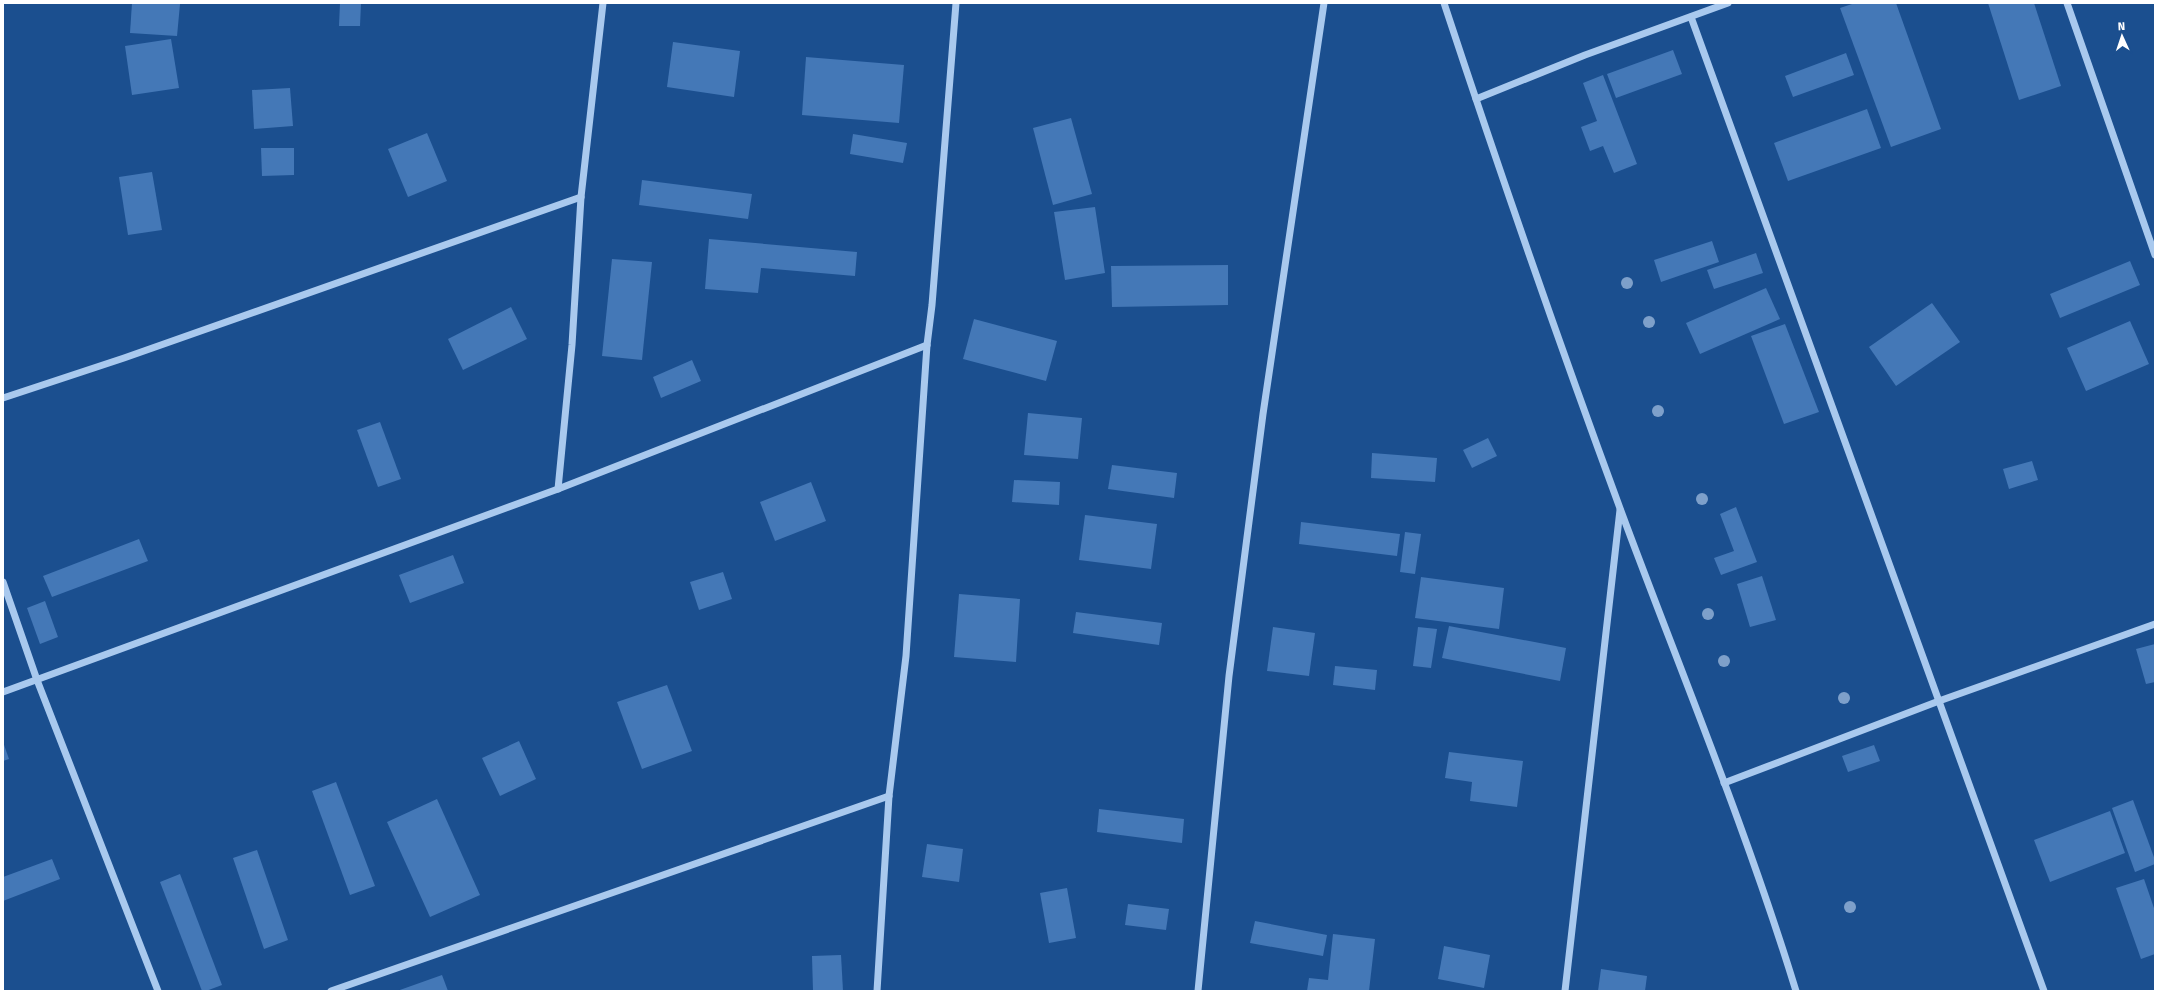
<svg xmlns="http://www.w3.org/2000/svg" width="2158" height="994" font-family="'Fira Sans',sans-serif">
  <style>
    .building { fill: #4478b7 }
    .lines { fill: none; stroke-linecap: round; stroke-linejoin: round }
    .minor { stroke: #a9c9ee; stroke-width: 7 }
    .tree { fill: #7ea0ca }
  </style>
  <rect width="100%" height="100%" fill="#1b4f8f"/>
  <g class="building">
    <path d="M132 3 180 4 177 36 130 33Z"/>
    <path d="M340 3H361L360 26H339Z"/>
    <path d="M1855 3H1896L1941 129 1891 147 1840 8Z"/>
    <path d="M1988 3H2034L2061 86 2019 100Z"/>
    <path d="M171 39 179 88 132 95 125 46Z"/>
    <path d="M673 42 740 51 734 97 667 87Z"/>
    <path d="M1673 50 1682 74 1616 98 1607 74Z"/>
    <path d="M1846 53 1854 75 1793 97 1785 76Z"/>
    <path d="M806 57 904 65 899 123 802 115Z"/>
    <path d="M1603 75 1637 164 1614 173 1603 146 1590 151 1581 127 1597 121 1583 83Z"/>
    <path d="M290 88 293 126 254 129 252 90Z"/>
    <path d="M1867 109 1881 148 1788 181 1774 143Z"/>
    <path d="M1071 118 1092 194 1053 205 1033 128Z"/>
    <path d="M427 133 447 181 408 197 388 149Z"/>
    <path d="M853 134 907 143 903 163 850 154Z"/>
    <path d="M261 148H294V175L262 176Z"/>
    <path d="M152 172 162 230 128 235 119 177Z"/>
    <path d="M642 180 752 194 748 219 639 205Z"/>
    <path d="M1095 207 1105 273 1065 280 1054 212Z"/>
    <path d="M709 239 857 252 855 276 761 268 758 293 705 289Z"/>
    <path d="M1712 241 1719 262 1661 282 1654 260Z"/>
    <path d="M1756 253 1763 273 1714 289 1707 270Z"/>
    <path d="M612 259 652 262 642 360 602 356Z"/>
    <path d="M2130 261 2140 285 2060 318 2050 294Z"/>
    <path d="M1228 265V305L1112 307 1111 266Z"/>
    <path d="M1766 288 1780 319 1700 354 1686 323Z"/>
    <path d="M1932 303 1960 342 1896 386 1869 347Z"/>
    <path d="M511 307 527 339 463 370 448 339Z"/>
    <path d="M974 319 1057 341 1046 381 963 359Z"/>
    <path d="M2130 321 2149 364 2086 391 2067 348Z"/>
    <path d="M1785 324 1819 412 1784 424 1751 336Z"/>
    <path d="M692 360 701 381 661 398 653 377Z"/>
    <path d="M1028 413 1082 418 1078 459 1024 455Z"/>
    <path d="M380 422 401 479 378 487 357 430Z"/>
    <path d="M1488 438 1497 456 1472 468 1463 450Z"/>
    <path d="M1372 453 1437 458 1435 482 1371 478Z"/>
    <path d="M2032 461 2038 480 2009 489 2003 469Z"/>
    <path d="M1112 465 1177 473 1174 498 1108 489Z"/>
    <path d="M1014 480 1060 482 1059 505 1012 502Z"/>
    <path d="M811 482 826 521 775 541 760 502Z"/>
    <path d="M1736 507 1757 562 1721 575 1714 558 1734 551 1720 514Z"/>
    <path d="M1085 515 1157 524 1151 569 1079 560Z"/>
    <path d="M1301 522 1400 534 1397 556 1299 544Z"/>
    <path d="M1405 532 1421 534 1415 574 1400 572Z"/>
    <path d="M139 539 148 561 52 597 43 576Z"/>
    <path d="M453 555 464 583 410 603 399 575Z"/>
    <path d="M723 572 732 599 699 610 690 582Z"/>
    <path d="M1762 576 1776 620 1750 627 1737 584Z"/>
    <path d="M1421 577 1504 588 1499 629 1415 618Z"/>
    <path d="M959 594 1020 599 1016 662 954 657Z"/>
    <path d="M45 601 58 637 40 644 27 608Z"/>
    <path d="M1076 612 1162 623 1159 645 1073 633Z"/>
    <path d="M1449 626 1566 648 1560 681 1442 658Z"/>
    <path d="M1273 627 1315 633 1309 676 1267 671Z"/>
    <path d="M1418 627 1437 629 1431 668 1413 666Z"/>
    <path d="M2155 644V682L2146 684 2136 649Z"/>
    <path d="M1335 666 1377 670 1375 690 1333 685Z"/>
    <path d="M667 685 692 751 642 769 617 702Z"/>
    <path d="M519 741 536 779 500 796 482 758Z"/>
    <path d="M3 742 9 759 3 761Z"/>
    <path d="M1874 745 1880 761 1848 772 1842 756Z"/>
    <path d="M1449 752 1523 761 1517 807 1470 801 1472 782 1445 778Z"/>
    <path d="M336 782 375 886 350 895 312 791Z"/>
    <path d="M437 799 480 895 430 917 387 822Z"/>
    <path d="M2133 800 2155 860V864L2135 872 2112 808Z"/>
    <path d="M1099 809 1184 819 1182 843 1097 832Z"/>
    <path d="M2110 811 2125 853 2050 882 2034 840Z"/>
    <path d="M927 844 963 849 959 882 922 877Z"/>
    <path d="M257 850 288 940 264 949 233 858Z"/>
    <path d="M52 859 60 879 3 901V877Z"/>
    <path d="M180 874 222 985 206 991H202L160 882Z"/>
    <path d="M2144 879 2155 911V954L2141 959 2116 888Z"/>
    <path d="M1067 888 1076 938 1049 943 1040 893Z"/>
    <path d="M1128 904 1169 909 1166 930 1125 925Z"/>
    <path d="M1255 921 1327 935 1323 956 1250 943Z"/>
    <path d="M1333 934 1375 939 1369 991H1307L1309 978 1328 980Z"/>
    <path d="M1444 946 1490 955 1484 988 1438 979Z"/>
    <path d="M841 955 843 991H813L812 956Z"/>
    <path d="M1601 969 1647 976 1645 991H1598Z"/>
    <path d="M442 975 448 991H397Z"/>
  </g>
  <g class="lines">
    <g class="minor">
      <path d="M1444 3C1500 173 1559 343 1621 511 1680 670 1746 828 1796 991"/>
      <path d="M2067 3 2155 255"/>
      <path d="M1691 17 2044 991"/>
      <path d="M1476 99 1585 55 1728 3"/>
      <path d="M3 398 124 358 581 197"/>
      <path d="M558 489 572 345 581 197 603 3"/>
      <path d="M3 582 37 680 158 991"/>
      <path d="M3 692 558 489 927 345"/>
      <path d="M1724 783 1939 701 2155 624"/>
      <path d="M331 991 889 796"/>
      <path d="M877 991 889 796 906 656 927 345 932 305 956 3"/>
      <path d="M1198 991 1229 676 1263 414 1324 3"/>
      <path d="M1565 991 1620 510"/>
    </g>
  </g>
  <g class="tree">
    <circle cx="1627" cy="283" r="6"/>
    <circle cx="1649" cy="322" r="6"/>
    <circle cx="1658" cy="411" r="6"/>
    <circle cx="1702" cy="499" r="6"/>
    <circle cx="1708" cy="614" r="6"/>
    <circle cx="1724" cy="661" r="6"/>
    <circle cx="1844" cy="698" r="6"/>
    <circle cx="1850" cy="907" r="6"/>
  </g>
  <rect width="2158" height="994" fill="none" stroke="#ffffff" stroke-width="8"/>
  <g transform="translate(2122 36) rotate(357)" stroke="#1b4f8f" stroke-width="3" paint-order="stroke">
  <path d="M0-3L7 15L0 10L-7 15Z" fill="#ffffff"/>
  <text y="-6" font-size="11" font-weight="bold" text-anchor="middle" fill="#ffffff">N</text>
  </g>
</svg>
